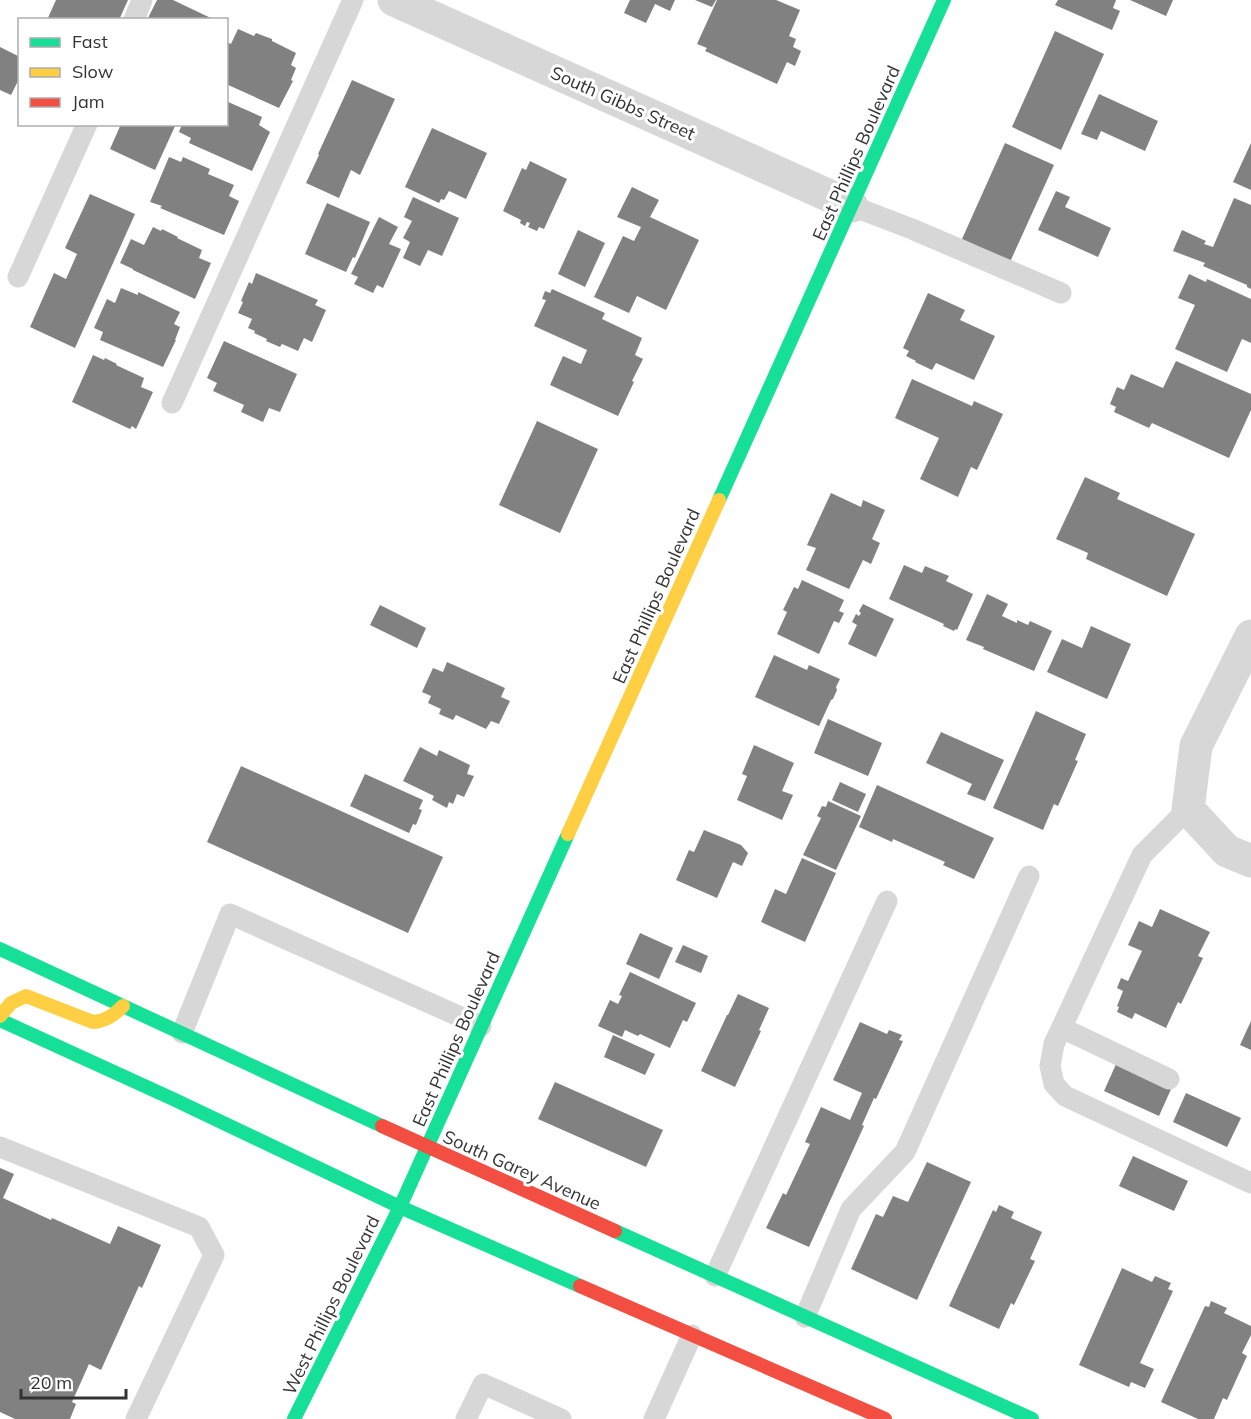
<svg xmlns="http://www.w3.org/2000/svg" width="1251" height="1419" font-family="Mulish,sans-serif">
  <style>
    .building { fill: #818181 }
    .lines { fill: none; stroke-linecap: round; stroke-linejoin: round }
    .lane { stroke: #d7d7d7; stroke-width: 21 }
    .street { stroke: #d7d7d7; stroke-width: 33 }
    .fast { stroke: #16e098; stroke-width: 14 }
    .slow { stroke: #ffcf43; stroke-width: 14 }
    .jam { stroke: #f24e42; stroke-width: 14 }
    .labels { text-anchor: middle; dominant-baseline: central; stroke-width: 6; stroke-linejoin: round; paint-order: stroke }
    .street-label { font-size: 18px; fill: #333; stroke: #fff }
  </style>
  <rect width="100%" height="100%" fill="#fff"/>
  <g class="building">
    <path d="M56 0H128L119 20H47Z"/>
    <path d="M157 0H173L215 20H147Z"/>
    <path d="M630 0H675L670 11 655 4 646 23 624 13Z"/>
    <path d="M695 0H716L712 7Z"/>
    <path d="M717 0H776L800 10 789 36 796 39 793 47 801 51 795 66 787 62 777 84 705 51 707 48 697 44Z"/>
    <path d="M1058 0H1116L1113 8 1120 11 1112 30 1055 5Z"/>
    <path d="M1130 0H1173L1166 16Z"/>
    <path d="M238 29 254 36 256 33 272 39V41L296 53 291 65 296 68 291 80 293 81 279 108 226 84V42L231 44Z"/>
    <path d="M1055 31 1104 54 1061 150 1012 127Z"/>
    <path d="M0 47 20 57V77L11 95 0 90Z"/>
    <path d="M352 80 395 99 360 175 351 170 339 198 306 183 319 155 318 154Z"/>
    <path d="M1099 94 1158 121 1145 151 1101 131 1097 140 1081 134Z"/>
    <path d="M226 101 262 117 259 125 270 132 252 171 189 143 191 138 179 132 182 124H226Z"/>
    <path d="M121 124H176L155 170 110 149Z"/>
    <path d="M432 128 487 153 466 199 449 191 444 200 441 199 439 203 405 187Z"/>
    <path d="M1005 143 1054 165 1010 262 962 239Z"/>
    <path d="M1251 143V190L1233 182Z"/>
    <path d="M169 157 181 162 183 157 210 169 208 174 234 185 229 196 239 201 224 235 160 208 162 206 150 202Z"/>
    <path d="M530 161 567 179 544 229 539 227 537 231 528 227 530 223 527 222 525 226 520 223 521 220 503 211 522 168 526 170Z"/>
    <path d="M632 187 659 200 650 217 699 240 666 310 637 296 629 313 594 297 623 236 634 241 641 227 617 217Z"/>
    <path d="M1056 191 1070 197 1065 207 1111 228 1098 257 1038 230Z"/>
    <path d="M90 194 135 214 75 348 30 327 54 273 66 279 77 254 65 248Z"/>
    <path d="M413 197 459 218 442 256 428 250 420 266 403 258 410 242 403 238 412 221 404 217Z"/>
    <path d="M1234 198 1251 205V289L1247 287V285L1203 266 1205 263 1173 251 1182 230 1206 241 1204 244 1213 247Z"/>
    <path d="M327 203 370 222 355 258 353 257 346 272 305 254Z"/>
    <path d="M379 217 398 227 389 244 401 249 383 288 377 285 373 293 354 284 358 277 351 274Z"/>
    <path d="M153 227 161 231 162 229 178 237 177 238 202 250 199 258 211 263 195 299 133 270V269L120 263 131 239 144 245Z"/>
    <path d="M578 230 605 243 585 287 558 274Z"/>
    <path d="M256 273 318 300 315 305 326 310 312 342 304 338 298 351 282 344 280 347 266 341 267 339 254 333 255 331 248 328 252 319 238 313 243 302 241 301 249 282 252 284Z"/>
    <path d="M1189 274 1206 282 1207 279 1251 299V343L1242 339 1227 372 1175 349 1195 305 1178 298Z"/>
    <path d="M121 288 138 295V292L180 312 174 324 180 327 175 340H176L163 367 100 340 103 332 94 328 107 299 115 303Z"/>
    <path d="M552 289 605 313 602 319 642 338 635 355 643 359 632 381 634 382 618 416 550 385 563 356 581 364 587 350 534 326 546 300 542 299 545 291 550 293Z"/>
    <path d="M928 293 965 310 960 320 995 336 974 380 936 363 932 370 915 362 916 361 906 356 909 351 903 348Z"/>
    <path d="M224 341 297 374 280 412 269 408 263 422 241 412 244 405 213 391 217 383 207 378Z"/>
    <path d="M93 355 104 360 105 358 117 364 116 365 144 378 141 387 153 392 136 429 132 426 130 429 72 402Z"/>
    <path d="M1176 361 1251 394V410L1229 458 1152 423 1149 428 1114 412 1116 407 1110 404 1117 387 1124 390 1131 374 1163 388Z"/>
    <path d="M912 379 972 406 974 401 1003 414 977 470 971 467 958 497 920 479 939 438 895 418Z"/>
    <path d="M537 421 598 449 560 533 499 505Z"/>
    <path d="M1085 477 1120 493 1117 499 1195 534 1167 596 1086 559 1088 553 1056 539Z"/>
    <path d="M831 493 861 507 863 500 885 510 872 539 880 543 871 564 863 560 849 589 806 570 816 548 807 545Z"/>
    <path d="M904 565 922 573 925 566 949 576 946 581 973 594 957 630 955 629 954 631 943 626 944 624 889 599Z"/>
    <path d="M802 580 844 600 839 611 844 613 839 623 834 621 819 654 777 634 787 612 783 610 794 587 798 589Z"/>
    <path d="M987 594 1008 604 1002 616 1017 623V620L1028 625 1030 621 1052 631 1034 671 983 649 984 647 966 640Z"/>
    <path d="M863 604 894 619 876 657 848 644 857 625 852 622 856 614 859 616 861 613 859 611Z"/>
    <path d="M380 605 426 628 417 648 370 625Z"/>
    <path d="M1091 626 1131 644 1107 699 1047 672 1062 639 1082 648Z"/>
    <path d="M774 655 807 670 809 665 840 679 836 687 837 690 833 699 831 700 819 726 755 697Z"/>
    <path d="M447 662 505 688 501 697 510 701 499 724 491 721 486 729 456 715 453 720 439 714 441 709 428 703 431 696 422 692 433 668 443 672Z"/>
    <path d="M1036 711 1086 734 1075 760 1078 761 1058 806 1054 804 1043 830 993 808Z"/>
    <path d="M828 719 882 743 868 776 814 753Z"/>
    <path d="M941 732 1004 760 985 801 967 794 972 784 926 763Z"/>
    <path d="M754 745 794 763 782 791 793 795 782 820 737 800 747 776 742 774Z"/>
    <path d="M420 747 437 756 439 750 470 765 467 774 474 776 464 797 457 794 453 804 449 802 447 808 432 800 434 796 403 781Z"/>
    <path d="M241 766 443 857 408 933 207 842Z"/>
    <path d="M365 774 423 800 419 809 422 810 416 825 413 824 409 833 350 806Z"/>
    <path d="M840 782 866 794 858 812 832 800Z"/>
    <path d="M877 785 994 838 974 879 943 865 945 862 893 839 892 842 859 827Z"/>
    <path d="M828 801 861 816 836 870 803 855 821 818 817 816 822 806 826 807Z"/>
    <path d="M704 830 741 845 748 853 742 866 733 862 717 898 676 880 689 850 694 852Z"/>
    <path d="M802 858 836 873 805 942 761 922 775 889 786 894Z"/>
    <path d="M1160 909 1210 932 1198 956 1203 958 1181 1004 1178 1002 1166 1028 1135 1013 1132 1019 1117 1012 1119 1007 1117 1006 1123 991 1117 988 1121 978 1128 981 1142 951 1128 945 1139 921 1152 927Z"/>
    <path d="M640 933 673 948 659 979 626 964Z"/>
    <path d="M683 945 708 956 701 973 675 962Z"/>
    <path d="M630 972 696 1003 687 1022 683 1020 670 1048 640 1034 638 1036 625 1030 622 1037 598 1026 610 1000 618 1004 622 996 619 995Z"/>
    <path d="M738 994 769 1008 759 1030 761 1031 735 1087 701 1071 727 1015H728Z"/>
    <path d="M1251 1021V1050L1240 1045Z"/>
    <path d="M860 1022 887 1034 889 1030 902 1035 899 1040 903 1041 876 1099 874 1098 862 1125 864 1126 809 1247 766 1228 783 1193 786 1195 810 1144 805 1142 821 1107 850 1120 862 1093 833 1080Z"/>
    <path d="M613 1035 655 1054 645 1075 604 1057Z"/>
    <path d="M1117 1062 1172 1087 1159 1116 1104 1091Z"/>
    <path d="M555 1082 663 1130 646 1167 538 1119Z"/>
    <path d="M1186 1093 1241 1118 1227 1147 1173 1122Z"/>
    <path d="M1133 1156 1188 1181 1174 1211 1119 1186Z"/>
    <path d="M927 1162 971 1182 917 1300 851 1269 876 1214 883 1217 893 1196 908 1202Z"/>
    <path d="M0 1168 14 1174 3 1198 51 1220 52 1218 110 1244 118 1226 161 1245 142 1288 139 1286 101 1370 89 1364 72 1402 76 1404 70 1419H15L0 1412Z"/>
    <path d="M999 1205 1014 1212 1011 1218 1042 1232 1030 1259 1035 1261 1014 1305 1011 1303 999 1329 949 1306 993 1210 996 1212Z"/>
    <path d="M1122 1268 1152 1282 1155 1276 1171 1283 1168 1289 1173 1291 1140 1363 1154 1369 1145 1388 1131 1382 1129 1387 1079 1365Z"/>
    <path d="M1211 1301 1227 1308 1224 1313 1251 1326V1335L1242 1353 1247 1356 1227 1400 1223 1398 1214 1419H1198L1161 1402 1205 1306 1209 1307Z"/>
  </g>
  <g class="lines">
    <g class="lane">
      <path d="M134 20 142 0"/>
      <path d="M852 206 912 229 1061 293"/>
      <path d="M18 277 87 124"/>
      <path d="M172 403 353 0"/>
      <path d="M1188 809 1142 855 1054 1044 1050 1066 1054 1084 1065 1096 1251 1183"/>
      <path d="M1062 1028 1169 1079"/>
      <path d="M182 1033 230 914 481 1026"/>
      <path d="M0 1147 199 1227 214 1255 136 1419"/>
      <path d="M715 1276 887 901"/>
      <path d="M805 1317 851 1209 905 1152 1029 876"/>
      <path d="M466 1419 483 1384 561 1419"/>
      <path d="M654 1419 692 1335"/>
    </g>
    <g class="street">
      <path d="M394 0 852 206"/>
      <path d="M1251 636 1196 746 1188 809 1227 851 1251 861"/>
    </g>
    <g class="fast">
      <path d="M719 500 944 0"/>
      <path d="M0 949 382 1126"/>
      <path d="M0 1020 173 1099 400 1207 580 1286"/>
      <path d="M615 1231 1032 1419"/>
      <path d="M294 1419 400 1207 568 834"/>
    </g>
    <g class="slow">
      <path d="M568 834 719 500"/>
      <path d="M0 1016 11 1003 26 996 93 1022C106 1021 114 1015 123 1006"/>
    </g>
    <g class="jam">
      <path d="M382 1126 615 1231"/>
      <path d="M580 1286 885 1419"/>
    </g>
  </g>
  <g class="labels">
    <g class="street-label">
      <text transform="translate(623 103) rotate(24)">South Gibbs Street</text>
      <text transform="translate(856 153) rotate(-66)">East Phillips Boulevard</text>
      <text transform="translate(656 596) rotate(-66)">East Phillips Boulevard</text>
      <text transform="translate(456 1039) rotate(-66)">East Phillips Boulevard</text>
      <text transform="translate(522 1170) rotate(24)">South Garey Avenue</text>
      <text transform="translate(331 1305) rotate(-64)">West Phillips Boulevard</text>
    </g>
  </g>
  <rect x="18" y="18" width="210" height="108" fill="#ffffff" stroke="#adadad" stroke-width="1.5"/>
  <rect x="30" y="38" width="30" height="9" fill="#16e098" stroke="#adadad" stroke-width="1.5"/>
  <text x="72" y="48" font-size="18" fill="#333333">Fast</text>
  <rect x="30" y="68" width="30" height="9" fill="#ffcf43" stroke="#adadad" stroke-width="1.5"/>
  <text x="72" y="78" font-size="18" fill="#333333">Slow</text>
  <rect x="30" y="98" width="30" height="9" fill="#f24e42" stroke="#adadad" stroke-width="1.5"/>
  <text x="72" y="108" font-size="18" fill="#333333">Jam</text>
  <path d="M21 1389v9h105v-9" fill="none" stroke="#333333" stroke-width="3"/>
  <text x="30" y="1389" font-size="18" fill="#333333" stroke="#ffffff" stroke-width="4.5" paint-order="stroke">20 m</text>
</svg>
